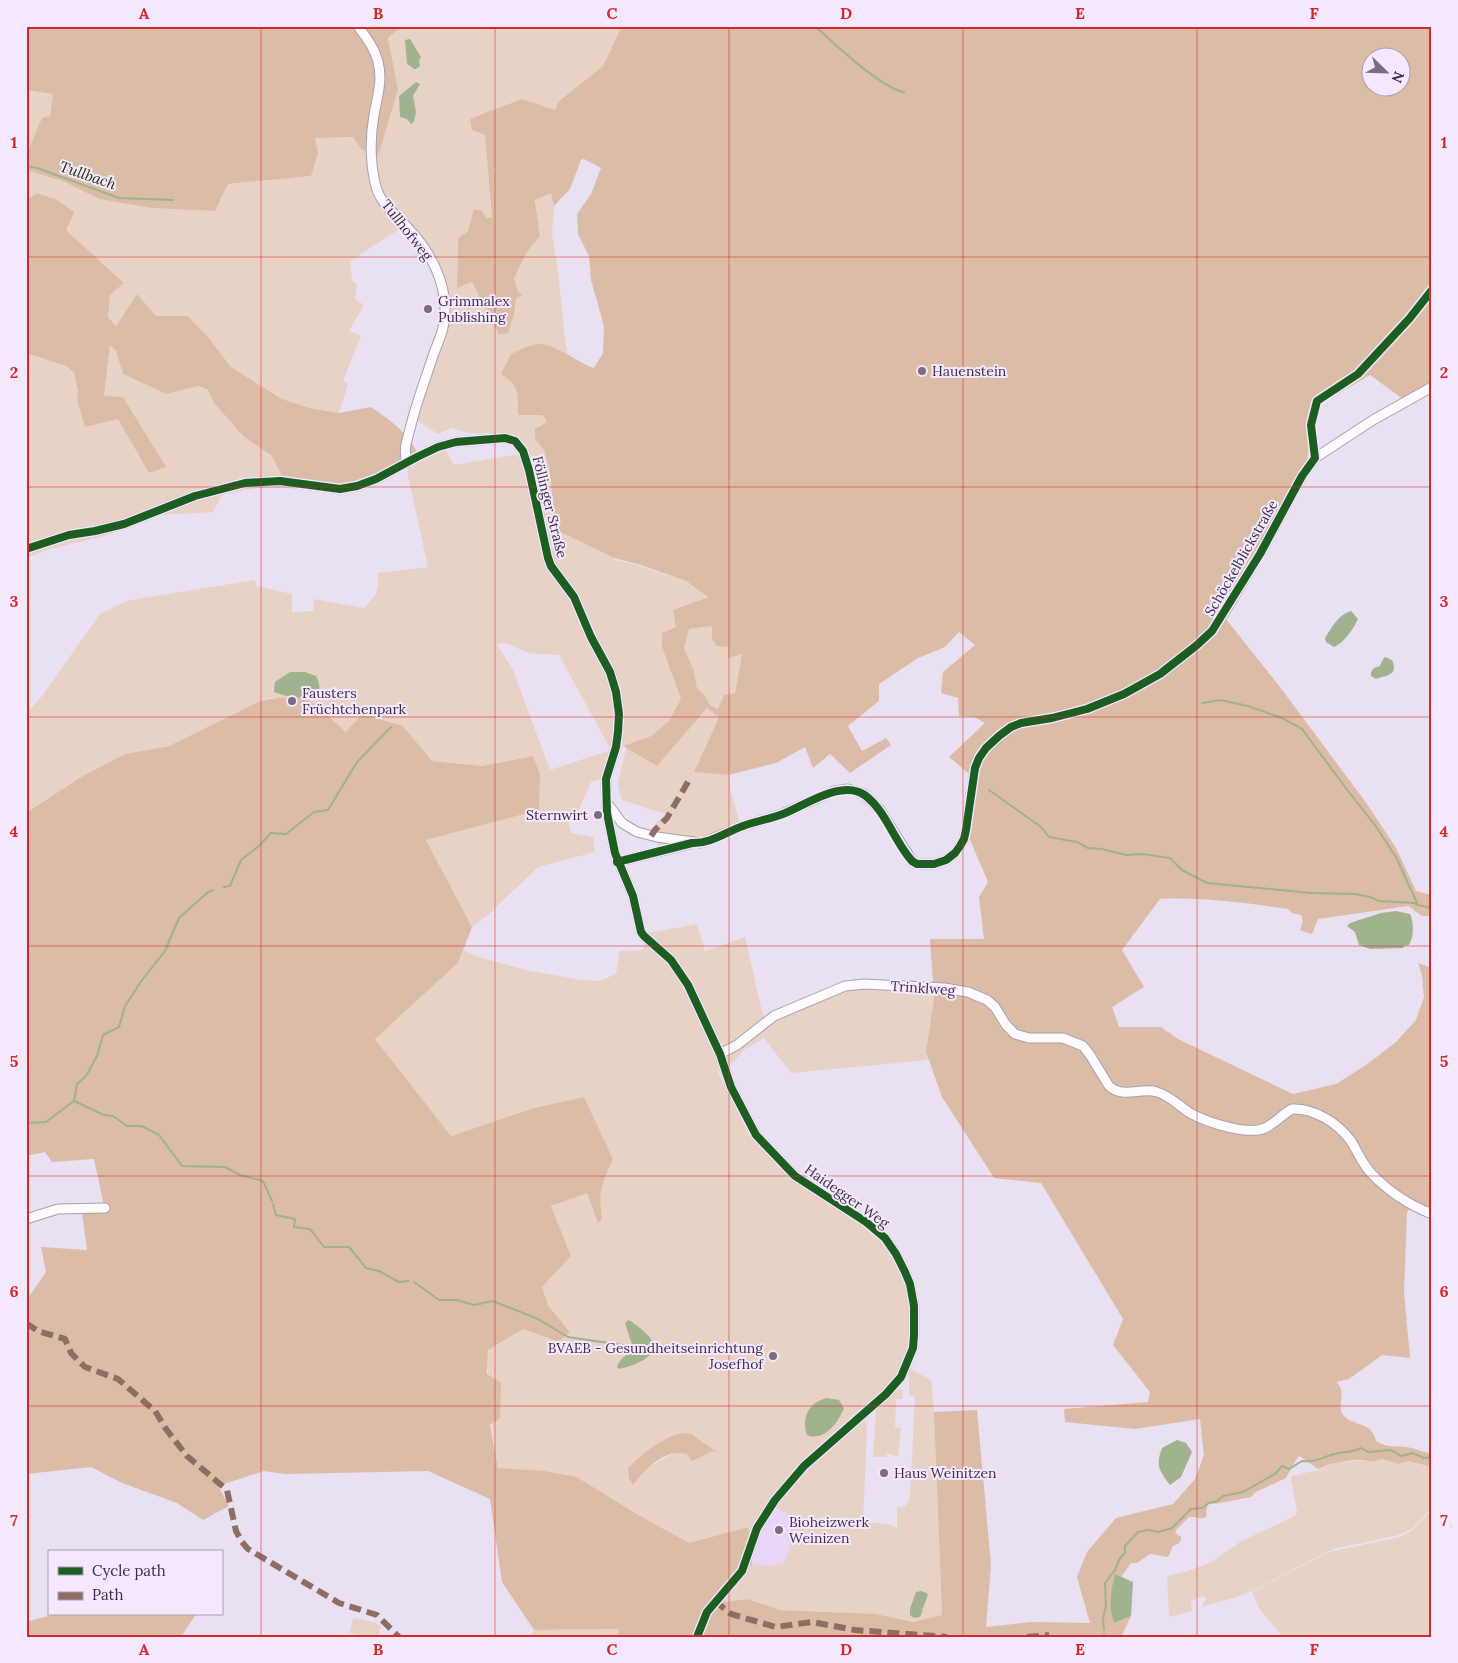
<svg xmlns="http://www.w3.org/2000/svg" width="1458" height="1663" font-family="Lora,serif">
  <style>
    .built { fill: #e8d5f8 }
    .green { fill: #e8d2c6; fill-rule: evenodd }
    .forest { fill: #dbbda7; fill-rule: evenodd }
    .water { fill: #a1b28e }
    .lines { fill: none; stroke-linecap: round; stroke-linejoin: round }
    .stream { stroke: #a1b28e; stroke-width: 2 }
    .minor-casing { stroke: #a89fb0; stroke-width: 11 }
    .minor { stroke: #fcfafd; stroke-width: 9 }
    .quiet { stroke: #8d6e63; stroke-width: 6; stroke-dasharray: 12 6; stroke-linecap: butt }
    .cycleway-casing { stroke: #f4e8fe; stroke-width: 11 }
    .cycleway { stroke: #1b5e20; stroke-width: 8 }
    .grid { fill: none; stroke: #d62828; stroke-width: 1; stroke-opacity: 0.55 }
    .poi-dot { fill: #786d81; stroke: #f4e8fe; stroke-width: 2 }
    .labels { text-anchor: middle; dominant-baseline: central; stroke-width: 4; stroke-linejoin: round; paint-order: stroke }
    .street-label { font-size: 14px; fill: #3b2f44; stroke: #f4e8fe }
    .poi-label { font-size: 14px; fill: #3b2f44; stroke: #f4e8fe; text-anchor: start }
    .water-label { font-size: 15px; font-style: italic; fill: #213306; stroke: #f4e8fe }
    .neatline { fill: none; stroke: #d62828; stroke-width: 2 }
    .grid-label { font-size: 16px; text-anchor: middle; font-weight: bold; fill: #d62828 }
  </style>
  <rect width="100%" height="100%" fill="#e9e0f1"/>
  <path class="built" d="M776 1507 791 1517 790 1547 788 1556 783 1563 770 1566 752 1564 751 1553 764 1524Z"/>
  <g class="green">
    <path d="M402 26H622L603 66 559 101 555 111 522 99 485 135 492 217 486 218 458 238 457 287 472 282 499 335 508 333 518 291 514 279C521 264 527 248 540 237L535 199 551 193 554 206 552 235 558 270 565 341 568 354 551 347 512 381 518 390 548 421 541 426 535 439 544 450 549 466 556 530 614 558 615 560 637 565 686 581 708 597 673 610 677 628 662 647 681 699 669 721 651 736 611 750 601 779 591 782 577 814 568 820 571 833 593 837 595 852 538 867 489 914 472 927 426 840 538 810 533 756 482 766 432 761 403 726 346 732 308 700 269 698 258 702 169 746 125 754 81 777 26 813V714L42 696 100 614 126 601 255 580 256 586 292 594V612L313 611 314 599 364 608C377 596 379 591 378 573L428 567 407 471 421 460 445 449 454 465 520 454 498 433H469L452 428 438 434 416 420 445 339 448 313 445 282 436 257 409 223 350 261 352 280 357 285 355 299 364 305 349 331 361 336 343 381 348 384 339 413 310 408 282 399 231 367 208 337 188 316H156L137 294 116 326 108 317 110 295 124 283 66 230 37 193 26 200V170L65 182 99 199 151 208 215 211 228 184 311 176 315 138 353 137 361 149 398 89 388 38ZM500 643C508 642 521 651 530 653 539 655 550 654 559 655L611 750 550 770 513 670 498 646Z"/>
    <path d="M26 90 54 94 50 116 42 119 26 155Z"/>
    <path d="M110 345 116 351 123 374 166 394 198 386 208 390 214 403 244 437 271 455 282 476 278 486 249 489 222 495 213 512 158 515 105 536 50 549 26 558V355L29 354C55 363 84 364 77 399L118 419 149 472 165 466 104 396Z"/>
    <path d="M712 626 728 647 742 654 735 693 718 709 710 705 705 696 697 688 694 671 684 648 689 629Z"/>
    <path d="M707 708 719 716 694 772 729 775 731 793 742 830 700 846 687 847 661 854 652 828 665 814 622 800 618 785 626 748 657 765Z"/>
    <path d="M697 924 705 951 745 937 762 1012 768 1023 843 989 908 981 933 983 935 992 926 1052 928 1060 791 1073 764 1038 745 1049 731 1064 718 1072 749 1135 791 1173 866 1222 893 1247 914 1306 906 1367 775 1500 750 1549 748 1527 689 1543 635 1513 577 1477 545 1471 498 1469C491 1428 487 1392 488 1350L523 1329 557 1342 570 1331 548 1305 542 1287 571 1256 551 1206 587 1192 598 1222 602 1219C598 1190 602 1185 613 1159L584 1097 534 1108 451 1136 375 1039 458 963 463 950 482 958 525 970 582 980 600 981 616 974 620 951 643 950 648 933ZM663 1439 715 1451 687 1454 678 1452 672 1454 648 1468 633 1485Z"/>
    <path d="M909 1368 931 1380 934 1412 942 1616 912 1622 876 1614 780 1610 748 1599 722 1602 752 1564 770 1566 783 1563C793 1549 791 1533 791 1517L776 1507 779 1501 805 1470 861 1419 865 1421 867 1430 863 1522 888 1524 897 1528V1507L905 1506 910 1499 915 1396 909 1395Z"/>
    <path d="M895 1388 903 1390 902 1399H896L895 1427 901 1428 898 1456H893V1454H887L886 1457H873L876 1410 878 1405Z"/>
    <path d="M1382 1459 1399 1464 1408 1461 1432 1467V1508L1412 1529 1399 1535 1333 1549 1254 1590 1234 1598 1203 1606 1202 1605 1206 1600V1598C1201 1594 1196 1599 1191 1602L1192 1611 1169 1617 1167 1576 1188 1571 1212 1562 1240 1542 1295 1516 1297 1511 1291 1479 1292 1476 1322 1469 1330 1464 1363 1460 1373 1462Z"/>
    <path d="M1429 1513 1432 1514V1637H1283L1260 1610 1252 1592 1329 1552 1400 1537 1413 1530Z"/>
    <path d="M353 1618 374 1622 381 1626 378 1637H368L350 1633Z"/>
    <path d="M620 1629 617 1637H530L534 1630Z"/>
  </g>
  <g class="forest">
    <path d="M26 26H402L388 38 398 89 378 156 361 149 353 137 315 138 318 153 311 176 228 184 215 211 151 208 99 199 65 182 26 170V155L42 118 50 116 53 94 26 90Z"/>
    <path d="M622 26H1432V383L1403 399 1370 375 1316 407 1307 460 1284 500 1257 553 1222 614 1283 691 1367 804 1396 848 1416 891 1432 895V916H1422L1408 906 1318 919 1312 934 1300 930C1302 924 1304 921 1301 915L1292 913 1288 909C1246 903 1203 897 1160 899L1122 950 1144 987 1112 1007 1119 1027H1161L1178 1039 1293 1094 1336 1084 1366 1065 1396 1042 1416 1020 1424 997 1422 975 1418 963 1432 968V1211L1415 1203 1407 1212 1404 1292 1410 1358 1382 1355 1349 1379 1336 1382C1348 1391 1336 1406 1343 1415 1353 1427 1372 1421 1376 1441 1388 1449 1399 1445 1412 1448 1419 1450 1424 1453 1432 1453V1467L1408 1461 1399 1464 1382 1459 1373 1462 1363 1460H1353L1330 1464 1319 1469C1312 1466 1304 1458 1299 1456L1296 1460 1286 1478 1256 1492 1251 1497 1215 1504 1208 1503 1206 1513 1207 1516C1202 1521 1195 1516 1189 1517L1177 1529 1175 1533 1181 1537V1540L1179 1543 1173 1546 1168 1557 1150 1554 1137 1563H1131L1121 1577 1116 1574 1114 1623 1131 1616 1121 1637H617L619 1629 534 1630 502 1582 490 1499 428 1471 285 1474 264 1471 218 1486 229 1506 203 1520 177 1503 122 1483 91 1467 26 1474V1301L46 1272 41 1247 87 1250 82 1213 105 1211 94 1159 52 1162 45 1152 26 1156V813L81 777 125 754 169 746 258 702C270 698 298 695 309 701 319 706 336 724 346 732L362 714 403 726 432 761 482 766 533 756 540 774 539 810 426 840 472 927 458 963 375 1039 451 1136 534 1108 584 1097 613 1159C602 1185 598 1190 602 1219L598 1223 587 1193 551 1206 571 1256 542 1287 548 1305 570 1332 558 1342 523 1329 488 1350 487 1374 501 1383 500 1418 490 1425 498 1468 545 1471 577 1477 635 1513 689 1543 748 1527 752 1564 723 1602 748 1599 780 1610 876 1614 913 1622 942 1615 934 1412 977 1410 991 1565 986 1627 1032 1622 1090 1623 1077 1577 1087 1552 1116 1518 1173 1504 1195 1479 1204 1455 1200 1419 1135 1429 1065 1422 1064 1409 1148 1402 1150 1392 1113 1345 1123 1319 1041 1183 994 1178 942 1097 926 1052 935 992 933 983 930 939H984L979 897 988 882 968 835 975 779 949 757 985 723 974 717 959 716 958 698 941 693 943 672 975 645 959 632 945 647 918 658 879 684V701L848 726 862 751 886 738 891 745 850 773 830 754 813 768 805 747 776 763 729 775 694 772 719 717 707 708 657 766 623 746 651 736 669 721 681 699 662 647V633L676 627 673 610 708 597 686 581 641 565 614 558 556 530 549 466 544 450 535 439V428L541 426 547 421 542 415H518C518 394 520 386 501 374L511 354C518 351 525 347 533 345 551 339 577 363 594 368L603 353 604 326 591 280 589 256 578 234 577 214 591 194 601 168 584 159 581 160 570 189 554 206 551 193 535 200 540 237C527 248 521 264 514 279L518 291 522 295 516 299 514 314 508 333 499 335 472 282 457 288 458 238 468 231 474 209 482 211 486 218 492 217 485 135 472 130 470 119 522 99 555 110 559 101 603 66ZM1370 58H1400V88H1370ZM712 626V639L717 646 728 647V658L742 654 735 693 724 695 718 709 710 705 705 696 697 688 694 671 684 648 689 629Z"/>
    <path d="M37 193 57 200 74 212 66 230 124 283 110 295 108 317 116 326 137 294 156 316H188L208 337 231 367 282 399 310 408 339 413 371 407C390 420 406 431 417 452 396 464 375 479 351 483 331 487 302 480 282 476L271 455 244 437 214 403 208 390 198 386 166 394 123 374 116 351 110 345 104 396 123 397 166 467 149 473 118 419 85 427 77 399 78 391 74 373 66 366 29 354 26 355V200Z"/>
    <path d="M681 1433 691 1434 718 1453 713 1451 692 1461 687 1454C664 1448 646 1469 633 1485L629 1478 628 1468C645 1451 659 1440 681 1433Z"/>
    <path d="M55 1614H196L181 1637H26V1622Z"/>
  </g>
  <g class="water">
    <path d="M410 39 421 57 419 61 420 66 416 69H414L407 64 405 40Z"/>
    <path d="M416 82 420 84 413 96 416 112 414 122 411 124 407 119 400 117 399 96Z"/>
    <path d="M1351 611 1358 619C1353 629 1345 642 1334 647L1326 642 1325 638C1332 627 1338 615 1351 611Z"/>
    <path d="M1385 657 1392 660C1399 676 1386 675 1376 679L1371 676V672L1374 668 1380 666 1383 659Z"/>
    <path d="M290 672H305L316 676C332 707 288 698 274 692L275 682Z"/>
    <path d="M1396 911 1410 914C1414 923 1414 936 1409 945L1403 946 1404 948 1370 949 1359 945 1355 932 1347 926 1350 923 1381 913Z"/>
    <path d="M628 1320 631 1321C638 1327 648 1333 652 1341 661 1357 631 1366 620 1369L617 1367C619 1358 630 1355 632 1345L625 1323Z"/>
    <path d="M826 1398 839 1400 844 1408C838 1423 824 1442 807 1435 803 1424 805 1411 814 1404 817 1401 822 1400 826 1398Z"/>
    <path d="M1177 1440 1186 1443 1192 1452 1181 1477 1170 1485C1160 1471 1155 1466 1162 1448Z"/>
    <path d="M1115 1574 1133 1582 1131 1616 1114 1623C1108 1607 1111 1590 1115 1574Z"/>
    <path d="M921 1591 927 1593 928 1595 923 1608 921 1609 923 1610 920 1617 914 1618 910 1615V1609L916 1592Z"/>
  </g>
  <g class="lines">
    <g class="stream">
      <path d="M815 26C832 42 883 89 904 92"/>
      <path d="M26 166 37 168 119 198 173 200"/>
      <path d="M1202 703 1220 700 1248 706 1282 718 1302 729 1348 791 1375 825 1396 857 1417 903"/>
      <path d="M989 790 1041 827 1049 837 1077 842 1088 848 1102 849 1126 855 1142 854 1170 858 1182 870 1207 883 1311 893 1355 894 1370 897 1379 901 1414 903 1418 905 1432 908"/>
      <path d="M224 887 230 886 241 860 259 846 271 833 286 834 314 812 328 810 357 762 391 727"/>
      <path d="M74 1101 104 1115 113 1116 127 1126H142L159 1135 182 1166 225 1167 240 1175 263 1181 272 1201"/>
      <path d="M26 1123 46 1122 74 1101 77 1084 86 1076 97 1056 103 1035 119 1027 125 1006 142 980 165 951 179 918 207 893 213 890"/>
      <path d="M273 1204 276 1215 295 1219 294 1227 310 1229 324 1247H349L366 1268 379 1271 399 1282 409 1281"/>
      <path d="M414 1282 439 1300H457L474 1305 493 1301 538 1319 568 1337 629 1346"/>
      <path d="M1104 1630 1103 1618 1106 1606 1105 1583 1115 1570 1120 1558 1125 1553V1546L1138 1532 1148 1530 1159 1532 1172 1528 1191 1509 1202 1508 1209 1503 1217 1501 1223 1496 1243 1492 1275 1474 1282 1466 1289 1469 1302 1461C1317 1463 1324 1456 1338 1453 1347 1452 1353 1452 1361 1448L1368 1452 1391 1450 1401 1456 1413 1453 1424 1458 1432 1457"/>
      <path d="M1103 1637 1104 1634"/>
    </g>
    <g class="minor-casing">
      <g id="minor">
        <path d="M358 26C366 37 375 49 378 62 383 81 377 97 374 115 370 138 370 163 376 187 381 204 396 215 408 228 430 251 446 281 445 313 445 327 439 340 434 353 426 378 416 403 410 429 407 440 403 451 407 463"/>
        <path d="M26 549 69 535 95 531 124 524 195 496 245 483 280 481 340 489 357 486 376 479 417 457 438 447 456 442 505 438 515 441 523 451 529 470 548 558 551 566 574 597 591 637 610 672 616 692 619 714 618 732 616 747 606 779 607 813 615 853 633 896 641 932 644 936 671 960 688 985 720 1054 731 1087 756 1135 795 1176 866 1222 885 1238 896 1254 905 1272 910 1284 914 1306V1335L913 1348 901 1377 886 1394 804 1466 775 1500 757 1528 742 1571 707 1612 697 1637"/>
        <path d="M607 803 622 823 637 832 657 837 701 843 743 826 782 814 834 791 848 789 856 791 864 794 880 810 912 861 917 864H934L946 860 955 853 960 846 964 839 966 830 975 768 979 758 986 748 1011 727 1021 723 1052 718 1087 709 1124 694 1160 674 1197 645 1212 631 1223 615 1260 554 1302 476 1315 458 1373 420 1432 387"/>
        <path d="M617 862 690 844"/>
        <path d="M720 1054 737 1045 774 1016 845 986 864 984 944 988 968 992 987 1000 995 1007 1006 1025 1015 1034 1029 1038H1063L1083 1046 1090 1055 1109 1086C1123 1099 1141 1087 1157 1092 1169 1095 1179 1106 1190 1113 1206 1122 1250 1137 1267 1127 1276 1122 1283 1114 1292 1109 1314 1108 1338 1123 1351 1141 1358 1152 1362 1164 1371 1173 1388 1191 1409 1205 1432 1214"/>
        <path d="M26 1219 58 1209 105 1208"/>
      </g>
    </g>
    <use href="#minor" class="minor"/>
    <g class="quiet">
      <path d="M651 836 655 830 667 818 689 780"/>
      <path d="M26 1323 38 1331 65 1339 71 1353 85 1367 118 1379 155 1411 166 1429 187 1456 227 1490 236 1531 242 1542 248 1549 339 1603 377 1615 399 1637"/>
      <path d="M715 1601 731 1614 776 1627 812 1622 855 1630 947 1637"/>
      <path d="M1027 1637 1049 1635"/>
    </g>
    <g class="cycleway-casing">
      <g id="cycleway">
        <path d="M26 549 69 535 95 531 124 524 195 496 245 483 280 481 340 489 357 486 376 479 417 457 438 447 456 442 505 438 515 441 523 451 529 470 548 558 551 566 574 597 591 637 610 672 616 692 619 714 618 732 616 747 606 779 607 813 615 853 633 896 641 932 644 936 671 960 688 985 720 1054 731 1087 756 1135 795 1176 866 1222 885 1238 896 1254 905 1272 910 1284 914 1306V1335L913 1348 901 1377 886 1394 804 1466 775 1500 757 1528 742 1571 707 1612 697 1637"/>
        <path d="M617 862 692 843C710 844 726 832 743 826 756 821 770 819 783 814 806 805 843 778 866 796 887 813 894 841 912 861L917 864H934L946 860 955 853 960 846 964 839 966 830 975 768 979 758 986 748 999 736 1011 727 1021 723 1052 718 1087 709 1124 694 1160 674 1197 645 1212 631 1260 554 1302 476 1315 458 1311 425 1317 401 1358 374 1409 319 1432 290"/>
      </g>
    </g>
    <use href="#cycleway" class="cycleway"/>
  </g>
  <path class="grid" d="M261 26V1637M495 26V1637M729 26V1637M963 26V1637M1197 26V1637M26 257H1432M26 487H1432M26 717H1432M26 946H1432M26 1176H1432M26 1406H1432"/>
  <g class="poi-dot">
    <circle cx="428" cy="309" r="5"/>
    <circle cx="922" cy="371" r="5"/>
    <circle cx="292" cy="701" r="5"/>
    <circle cx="598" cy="815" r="5"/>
    <circle cx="773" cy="1356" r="5"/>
    <circle cx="884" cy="1473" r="5"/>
    <circle cx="779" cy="1530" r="5"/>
  </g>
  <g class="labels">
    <g class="street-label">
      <text transform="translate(407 230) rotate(52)">Tullhofweg</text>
      <text transform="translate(550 507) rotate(76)">Föllinger Straße</text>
      <text transform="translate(1241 558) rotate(-60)">Schöckelblickstraße</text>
      <text transform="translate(923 988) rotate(4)">Trinklweg</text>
      <text transform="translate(847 1196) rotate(35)">Haidegger Weg</text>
    </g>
    <g class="poi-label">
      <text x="438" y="301">Grimmalex<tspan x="438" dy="16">Publishing</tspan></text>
      <text x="932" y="371">Hauenstein</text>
      <text x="302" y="693">Fausters<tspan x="302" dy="16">Früchtchenpark</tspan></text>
      <text x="588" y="815" text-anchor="end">Sternwirt</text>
      <text x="763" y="1348" text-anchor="end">BVAEB - Gesundheitseinrichtung<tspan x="763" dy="16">Josefhof</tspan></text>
      <text x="894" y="1473">Haus Weinitzen</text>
      <text x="789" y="1522">Bioheizwerk<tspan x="789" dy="16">Weinizen</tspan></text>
    </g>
    <g class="water-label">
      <text transform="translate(88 175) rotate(19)">Tullbach</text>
    </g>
  </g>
  <rect width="1458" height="1663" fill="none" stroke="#f4e8fe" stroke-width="55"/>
  <rect x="48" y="1550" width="175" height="65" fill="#f4e8fe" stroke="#aa9eb4"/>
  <rect x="58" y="1567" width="25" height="8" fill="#1b5e20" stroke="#aa9eb4"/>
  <text x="92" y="1576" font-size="15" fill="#3b2f44">Cycle path</text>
  <rect x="58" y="1592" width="25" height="8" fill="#8d6e63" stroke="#aa9eb4"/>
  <text x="92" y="1600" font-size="15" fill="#3b2f44">Path</text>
  <g transform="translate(1386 72) rotate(113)"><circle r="24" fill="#f4e8fe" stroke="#aa9eb4"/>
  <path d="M0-4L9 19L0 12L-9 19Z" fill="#786d81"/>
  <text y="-8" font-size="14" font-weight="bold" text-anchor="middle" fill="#3b2f44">N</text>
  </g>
  <rect x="28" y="28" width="1402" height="1608" class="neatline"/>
  <g class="grid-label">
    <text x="144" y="19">A</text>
    <text x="378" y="19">B</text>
    <text x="612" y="19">C</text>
    <text x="846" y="19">D</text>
    <text x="1080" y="19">E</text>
    <text x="1314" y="19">F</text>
    <text x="14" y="148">1</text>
    <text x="1444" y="148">1</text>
    <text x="14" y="378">2</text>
    <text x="1444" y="378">2</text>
    <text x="14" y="607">3</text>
    <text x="1444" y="607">3</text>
    <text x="14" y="837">4</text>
    <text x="1444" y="837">4</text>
    <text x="14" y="1067">5</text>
    <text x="1444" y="1067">5</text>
    <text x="14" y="1297">6</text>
    <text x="1444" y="1297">6</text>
    <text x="14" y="1526">7</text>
    <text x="1444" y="1526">7</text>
    <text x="144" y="1655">A</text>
    <text x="378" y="1655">B</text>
    <text x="612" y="1655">C</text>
    <text x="846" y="1655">D</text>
    <text x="1080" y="1655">E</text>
    <text x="1314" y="1655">F</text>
  </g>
</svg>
